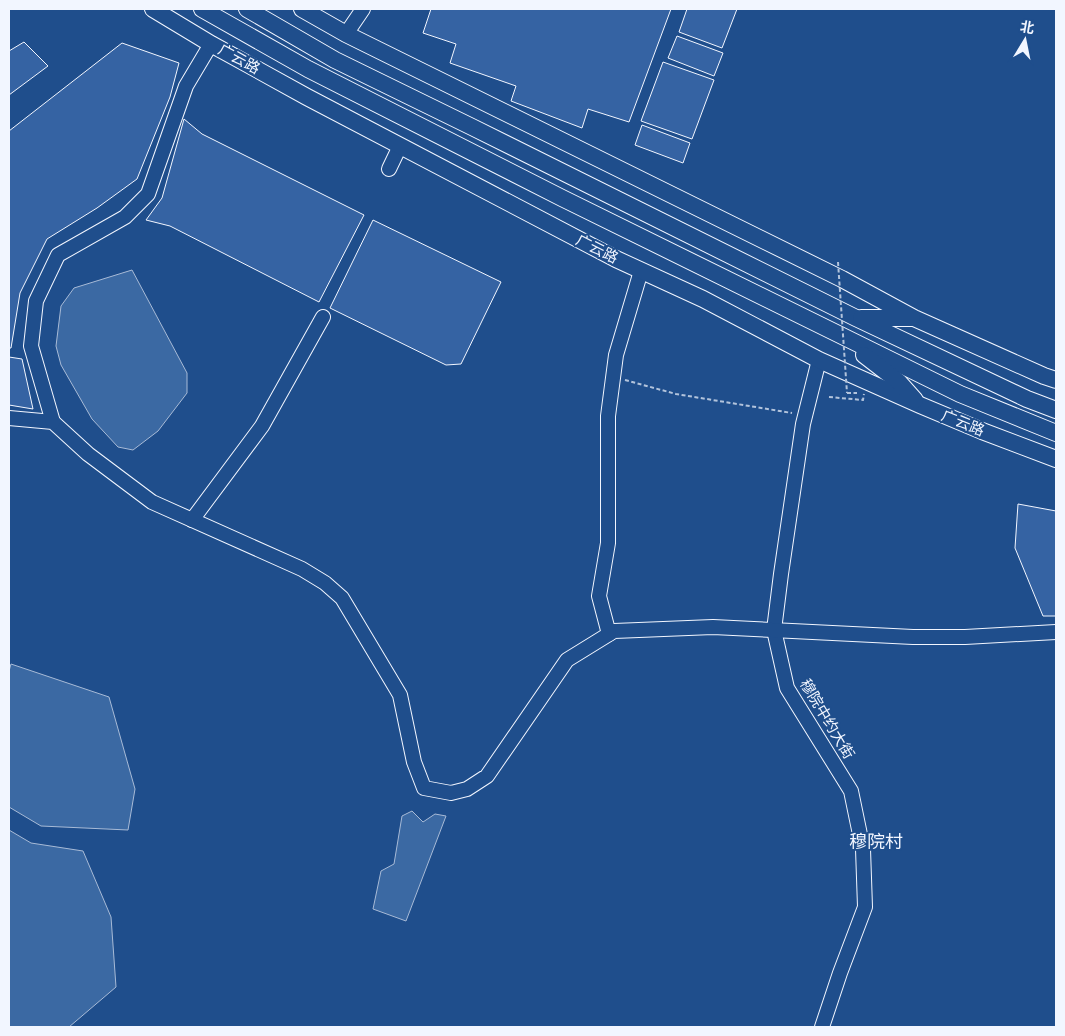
<svg xmlns="http://www.w3.org/2000/svg" width="1065" height="1036" font-family="'Roboto Serif','Noto Sans SC',serif">
  <style>
    .water { fill: #3b69a3; stroke: #a8bbd7 }
    .building { fill: #3563a3; stroke: #f2f6ff }
    .lines { fill: none; stroke-linecap: round; stroke-linejoin: round }
    .minor-casing { stroke: #f2f6ff; stroke-width: 16 }
    .major-casing { stroke: #f2f6ff; stroke-width: 18 }
    .path { stroke: #b3c4dc; stroke-width: 2; stroke-dasharray: 4 2.5; stroke-linecap: butt }
    .minor { stroke: #1f4e8c; stroke-width: 14 }
    .major { stroke: #1f4e8c; stroke-width: 16 }
    .path-bridge { stroke: #b3c4dc; stroke-width: 2; stroke-dasharray: 4 2.5; stroke-linecap: butt }
    .labels { text-anchor: middle; dominant-baseline: central; stroke-width: 4; stroke-linejoin: round; paint-order: stroke }
    .street-label { font-size: 15px; fill: #f2f6ff; stroke: #1f4e8c }
    .quarter-label { font-size: 18px; fill: #f2f6ff; stroke: #1f4e8c }
  </style>
  <rect width="100%" height="100%" fill="#1f4e8c"/>
  <g class="water">
    <path d="M132 270 187 373V393L158 431 133 450 118 447 92 419 61 365 56 346 61 306 74 288Z"/>
    <path d="M11 664 109 697 135 789 128 830 41 826 9 807V671Z"/>
    <path d="M412 811 423 822 435 814 446 816 406 921 373 909 381 871 394 864 402 816Z"/>
    <path d="M9 830 31 843 83 851 111 917 116 987 69 1027H9Z"/>
  </g>
  <g class="building">
    <path d="M431 9H671L629 122 588 109 582 128 511 101 516 86 450 63 456 44 423 33Z"/>
    <path d="M687 9H737L722 48 679 32Z"/>
    <path d="M677 36 723 53 714 76 668 58Z"/>
    <path d="M24 42 48 66 9 95V51Z"/>
    <path d="M122 43 179 63 170 97 137 179 97 208 47 239 20 293 11 348H9V131Z"/>
    <path d="M663 62 714 80 692 139 641 121Z"/>
    <path d="M184 119 202 134 364 215 319 302 170 226 146 220 162 198Z"/>
    <path d="M642 125 690 143 683 163 635 145Z"/>
    <path d="M373 220 501 282 461 364 446 365 330 308Z"/>
    <path d="M9 357 22 359 33 409 9 405Z"/>
    <path d="M1018 504 1056 511V616H1043L1015 548Z"/>
  </g>
  <g class="lines">
    <g class="minor-casing">
      <g id="minor">
        <path d="M346 34 363 9"/>
        <path d="M389 169 400 146"/>
        <path d="M819 360 803 424 781 574 774 630 787 688 851 791 863 849 865 907 840 973 822 1027"/>
        <path d="M9 418 53 422 88 454 152 502 302 569 325 583 342 598 400 695 414 762 424 788 451 793 467 789 487 776 567 660 614 631 713 627 913 637H965L1056 632"/>
        <path d="M53 422 31 346 36 301 58 255 125 217 148 194 186 86 211 44"/>
        <path d="M192 520 262 426 323 317"/>
        <path d="M609 634 599 596 608 543V416L616 355 641 271"/>
      </g>
    </g>
    <g class="major-casing">
      <g id="major">
        <path d="M153 9 211 44 307 97 616 259 703 299 819 360 920 405 982 431 1056 459"/>
        <path d="M202 9 308 69 562 198 960 394 1056 433"/>
        <path d="M247 9 335 60 472 127 856 318 1027 399 1056 410"/>
        <path d="M302 9 346 34 842 279 914 318 1044 376 1056 380"/>
        <path d="M861 318H912"/>
        <path d="M864 355 899 382 915 400"/>
      </g>
    </g>
    <g class="path">
      <path d="M625 380 676 394 792 413"/>
      <path d="M847 393H857"/>
      <path d="M829 397 863 400 864 394"/>
    </g>
    <use href="#minor" class="minor"/>
    <use href="#major" class="major"/>
    <path class="path-bridge" d="M838 262 847 393"/>
  </g>
  <g class="labels">
    <g class="street-label">
      <text transform="translate(239 59) rotate(29)">广云路</text>
      <text transform="translate(597 249) rotate(27)">广云路</text>
      <text transform="translate(963 423) rotate(22)">广云路</text>
      <text transform="translate(827 719) rotate(59)">穆院中约大街</text>
    </g>
    <g class="quarter-label">
      <text x="876" y="841">穆院村</text>
    </g>
  </g>
  <rect width="1065" height="1036" fill="none" stroke="#f2f6ff" stroke-width="20"/>
  <g transform="translate(1025 40) rotate(10)" stroke="#1f4e8c" stroke-width="4" paint-order="stroke">
  <path d="M0-4L9 19L0 12L-9 19Z" fill="#f2f6ff"/>
  <text y="-8" font-size="14" font-weight="bold" text-anchor="middle" fill="#f2f6ff">北</text>
  </g>
</svg>
